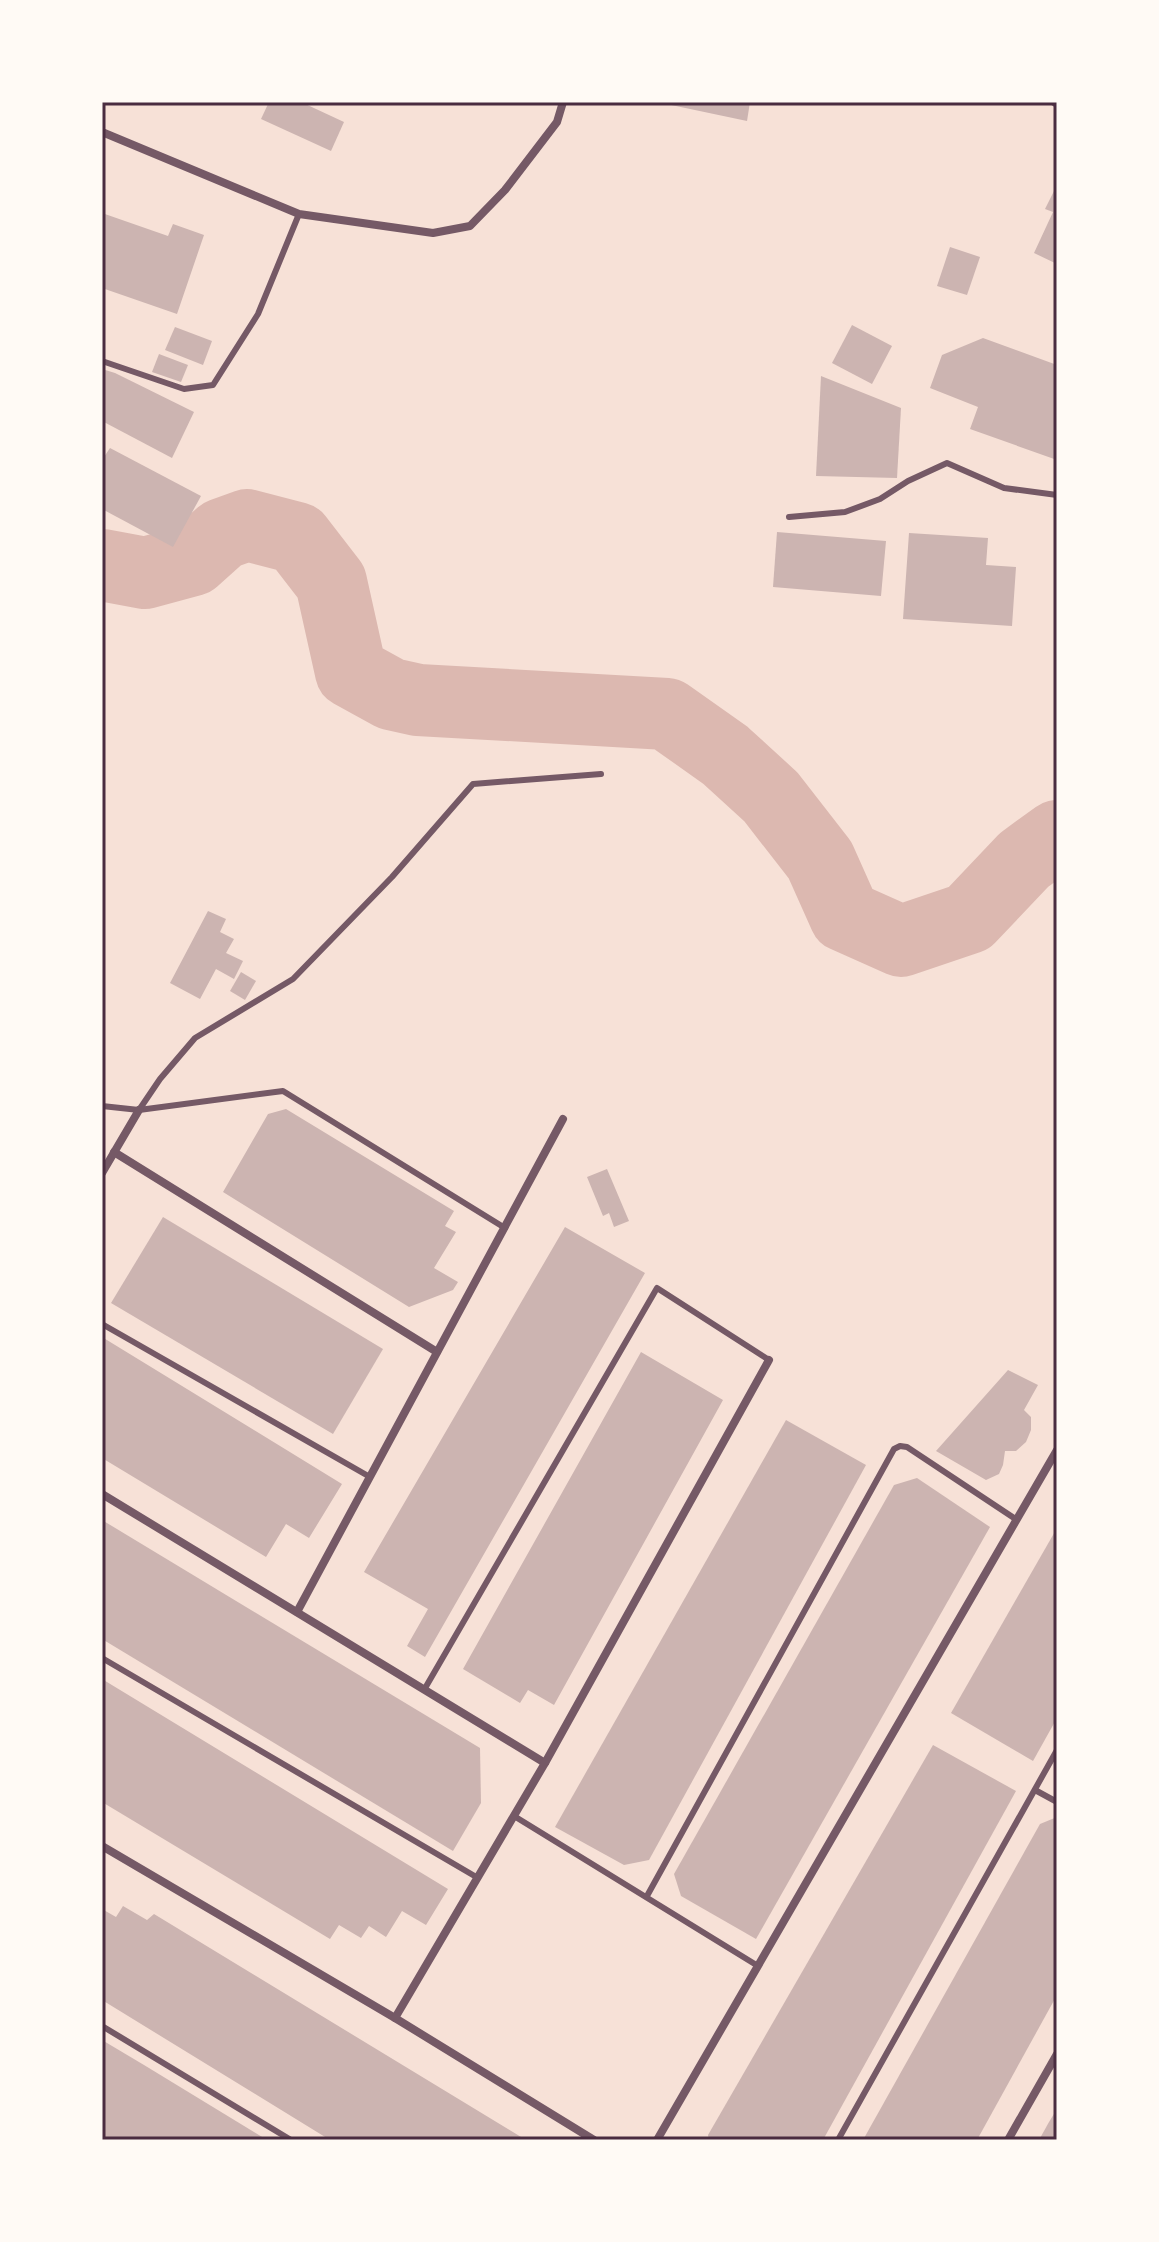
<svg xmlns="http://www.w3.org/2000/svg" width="1159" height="2242" font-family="'Space Grotesk',sans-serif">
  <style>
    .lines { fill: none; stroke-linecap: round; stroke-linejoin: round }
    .river { stroke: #dcb8b0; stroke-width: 72 }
    .building { fill: #ccb4b1 }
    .service { stroke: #755966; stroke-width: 6 }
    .minor { stroke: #755966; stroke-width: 8 }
    .neatline { fill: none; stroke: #4a2c40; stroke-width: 3 }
  </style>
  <rect width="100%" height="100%" fill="#f7e1d7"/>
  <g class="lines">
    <path class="river" d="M102 565 145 573 193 560 222 534 247 525 297 538 331 582 351 672 391 694 418 700 667 714 725 755 771 797 820 860 845 916 901 941 969 918 1024 860 1057 836"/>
  </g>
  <g class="building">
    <path d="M269 102H301L344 122 331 151 261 119Z"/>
    <path d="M657 102H750L747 121Z"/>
    <path d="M1057 185V264L1034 253 1053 212 1045 209Z"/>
    <path d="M102 213 168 236 173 224 204 235 177 314 102 288Z"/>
    <path d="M950 247 980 257 967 295 937 286Z"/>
    <path d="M852 325 892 346 872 384 832 363Z"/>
    <path d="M175 327 212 341 203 365 165 350Z"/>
    <path d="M983 338 1057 365V460L970 429 978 407 930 388 942 355Z"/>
    <path d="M159 354 188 365 181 382 152 372Z"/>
    <path d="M102 369 115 373 194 412 172 458 102 421Z"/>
    <path d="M821 376 901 408 897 478 816 476Z"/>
    <path d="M110 448 201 496 173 547 102 509V460Z"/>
    <path d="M777 532 886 541 881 596 773 587Z"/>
    <path d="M909 533 988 538 986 565 1016 567 1012 626 903 619Z"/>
    <path d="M208 911 226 919 220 932 234 939 226 953 243 961 234 979 216 969 200 999 170 983Z"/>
    <path d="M241 972 256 981 245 1000 230 991Z"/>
    <path d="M286 1109 454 1211 445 1226 456 1232 434 1268 458 1282 453 1290 409 1307 223 1192 268 1114Z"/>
    <path d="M607 1169 629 1221 614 1227 609 1213 603 1216 587 1177Z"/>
    <path d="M163 1217 383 1349 333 1434 111 1303Z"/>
    <path d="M565 1227 645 1273 425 1657 407 1646 428 1609 364 1572Z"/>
    <path d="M102 1337 342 1484 309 1538 286 1524 266 1557 102 1458Z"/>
    <path d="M641 1352 723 1400 554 1705 528 1690 520 1703 463 1669Z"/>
    <path d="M1008 1370 1038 1385 1024 1410 1031 1417V1430L1026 1442 1016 1451H1005L1003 1465 999 1474 986 1480 936 1451Z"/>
    <path d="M786 1420 866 1465 649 1860 624 1865 555 1827Z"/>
    <path d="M917 1478 990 1527 756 1939 681 1896 674 1874 894 1485Z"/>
    <path d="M102 1520 480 1748 481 1803 453 1851 102 1639Z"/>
    <path d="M1057 1528V1718L1033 1761 951 1713Z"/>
    <path d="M102 1679 448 1889 426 1925 402 1911 386 1937 369 1926 361 1938 339 1925 330 1939 102 1802Z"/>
    <path d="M933 1745 1016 1791 823 2140H709L708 2135Z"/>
    <path d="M1057 1817V1995L977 2140H863L1040 1824Z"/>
    <path d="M123 1906 147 1920 154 1914 526 2140H330L102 2000V1909L116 1917Z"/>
    <path d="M102 2040 144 2065 267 2140H102Z"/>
    <path d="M1057 2109V2140H1039L1049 2122Z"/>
  </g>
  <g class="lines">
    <g class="service">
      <path d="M102 361 184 389 213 385 258 314 299 214"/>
      <path d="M789 517 845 512 880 499 908 481 947 463 1004 488 1057 495"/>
      <path d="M102 1106 139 1110 283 1091 505 1228"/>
      <path d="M139 1110 160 1079 195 1038 293 979 392 877 473 784 601 774"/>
      <path d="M102 1324 370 1477"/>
      <path d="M102 1658 478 1878"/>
      <path d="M424 1690 657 1288 769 1360"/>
      <path d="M1035 1790 1057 1802"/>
      <path d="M514 1816 758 1966"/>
      <path d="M647 1896 894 1449 900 1446 907 1447 1017 1520"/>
      <path d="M102 2026 291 2140"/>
      <path d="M838 2140 1057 1750"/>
    </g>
    <g class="minor">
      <path d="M1054 102 1057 104"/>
      <path d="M102 132 299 214 433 233 470 226 505 190 557 122 563 102"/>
      <path d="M114 1152 437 1352"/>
      <path d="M102 1173 139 1110"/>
      <path d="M102 1494 545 1763"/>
      <path d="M297 1612 563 1119"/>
      <path d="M102 1846 395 2018 594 2140"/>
      <path d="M395 2018 545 1763 769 1360"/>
      <path d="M657 2140 1057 1450"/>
      <path d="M1008 2140 1057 2054"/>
    </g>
  </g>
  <rect width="1159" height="2242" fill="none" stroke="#fffaf5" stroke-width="208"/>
  <rect x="104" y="104" width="951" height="2034" class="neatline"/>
</svg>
